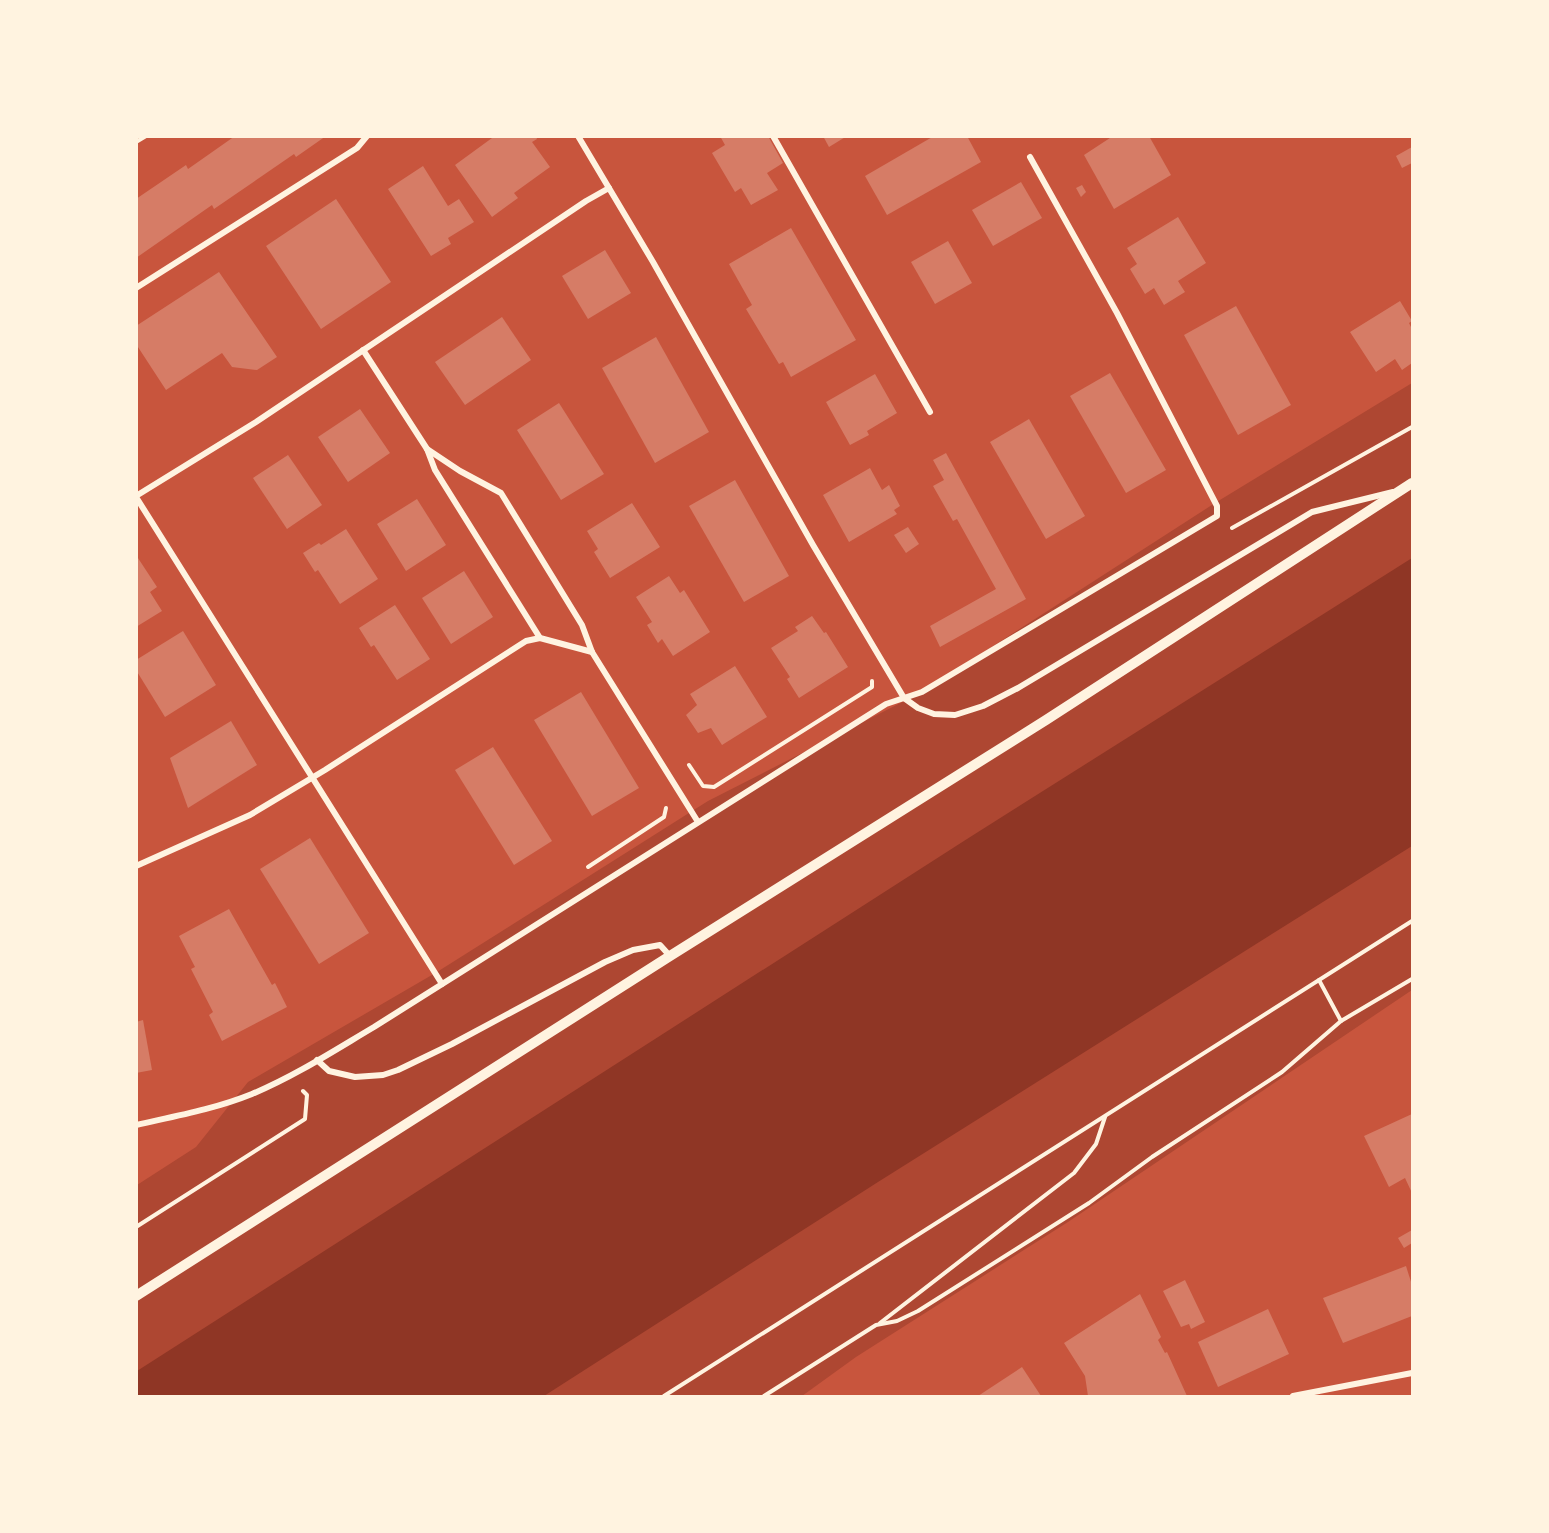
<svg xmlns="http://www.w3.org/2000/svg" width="1549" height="1533" font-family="Jost,sans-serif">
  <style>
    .green { fill: #ae4732 }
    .water { fill: #8f3625 }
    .building { fill: #d67c66 }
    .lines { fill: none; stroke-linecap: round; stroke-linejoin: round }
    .path { stroke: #fff3e0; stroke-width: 4 }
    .minor { stroke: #fff3e0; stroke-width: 6 }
    .tertiary { stroke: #fff3e0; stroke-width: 10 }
  </style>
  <rect width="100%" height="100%" fill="#c8553d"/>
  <path class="green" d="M1412 383V990L1068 1222 856 1357 802 1396H137V1185L196 1147 248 1082 437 972 708 801 922 692 1215 503Z"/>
  <path class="water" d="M1412 558V846L878 1182 544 1396H137V1371L967 839Z"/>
  <g class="building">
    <path d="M235 136H326L296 157 294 154 214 209 212 205 136 258V199L186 165 188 169Z"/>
    <path d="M491 136H536L537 139 532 142 550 167 514 193 518 198 492 217 455 165 492 138Z"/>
    <path d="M720 136H768L783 163 767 173 778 190 751 205 741 188 735 192 712 153 725 145Z"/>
    <path d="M823 136H847L829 147Z"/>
    <path d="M934 136H967L981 162 887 215 865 176Z"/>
    <path d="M1113 136H1149L1171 175 1114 209 1084 155Z"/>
    <path d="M1412 147V163L1402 168 1396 156Z"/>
    <path d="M423 166 448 206 459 199 474 222 448 238 451 244 431 256 388 189Z"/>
    <path d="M1021 182 1042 218 993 246 972 210Z"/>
    <path d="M1082 185 1086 192 1081 197 1076 188Z"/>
    <path d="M336 199 391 282 321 329 266 246Z"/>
    <path d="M1178 217 1206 263 1178 281 1185 292 1164 305 1154 288 1145 294 1130 269 1137 264 1127 248Z"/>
    <path d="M791 228 856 340 791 377 783 362 779 364 746 309 752 305 729 264Z"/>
    <path d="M948 241 972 283 935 304 911 262Z"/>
    <path d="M605 250 631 293 588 319 562 276Z"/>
    <path d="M219 272 277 357 257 370 232 367 222 353 166 390 136 344V326Z"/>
    <path d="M1400 301 1412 321 1409 323 1412 329V363L1402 370 1395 359 1376 372 1350 332Z"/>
    <path d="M1236 306 1291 405 1238 435 1184 335Z"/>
    <path d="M502 317 531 360 465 405 435 362Z"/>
    <path d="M656 337 709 432 655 463 602 368Z"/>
    <path d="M1110 373 1166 470 1126 493 1070 396Z"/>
    <path d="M875 374 897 413 867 431 869 435 850 445 826 402Z"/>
    <path d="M559 403 604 474 561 500 517 430Z"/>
    <path d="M360 409 390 453 348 482 318 437Z"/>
    <path d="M1029 419 1085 516 1046 539 990 442Z"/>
    <path d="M946 453 1026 599 940 647 930 626 996 589 957 519 953 521 933 486 944 480 933 460Z"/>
    <path d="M288 455 322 505 287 529 253 478Z"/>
    <path d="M870 468 882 490 889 485 900 506 894 510 897 514 849 542 823 495Z"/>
    <path d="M735 480 789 576 744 602 689 506Z"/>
    <path d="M417 499 446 545 406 571 377 524Z"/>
    <path d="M632 503 660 547 610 578 594 552 598 549 587 531Z"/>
    <path d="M908 527 919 544 906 553 894 535Z"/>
    <path d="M346 529 378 579 340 604 318 570 315 572 303 553 319 543 321 545Z"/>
    <path d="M136 555 157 587 150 592 162 611 136 627Z"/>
    <path d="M464 571 493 617 451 644 422 598Z"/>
    <path d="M669 576 680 593 684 590 710 632 673 656 662 639 658 643 647 625 652 622 636 597Z"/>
    <path d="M395 605 430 659 397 680 374 645 371 647 359 628Z"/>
    <path d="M812 616 824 633 826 632 848 667 799 698 787 679 790 677 771 648 798 631 795 627Z"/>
    <path d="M183 631 216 685 165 717 136 670V660Z"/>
    <path d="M735 666 767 717 722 745 711 728 698 733 686 715 697 705 690 694Z"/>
    <path d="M581 692 639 788 592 816 534 720Z"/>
    <path d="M231 721 257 765 188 808 170 758Z"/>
    <path d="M493 747 552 841 514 865 455 770Z"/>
    <path d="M310 838 369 933 319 964 260 869Z"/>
    <path d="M229 909 272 985 275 983 287 1007 222 1041 209 1015 213 1012 191 969 195 967 179 936Z"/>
    <path d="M143 1020 152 1070 136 1073V1022Z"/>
    <path d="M1412 1114V1193L1405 1178 1389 1187 1364 1136Z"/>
    <path d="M1412 1230V1243L1404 1248 1398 1238Z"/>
    <path d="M1406 1266 1412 1285V1316L1343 1343 1323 1298Z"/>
    <path d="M1185 1280 1205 1322 1191 1329 1189 1324 1181 1327 1163 1291Z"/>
    <path d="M1140 1294 1161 1337 1158 1340 1165 1353 1167 1352 1187 1396H1088L1085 1376 1064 1343Z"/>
    <path d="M1268 1309 1289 1354 1218 1387 1198 1342Z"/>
    <path d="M1022 1367 1041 1396H978Z"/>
  </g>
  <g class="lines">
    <g class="path">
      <path d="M136 142 146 136"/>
      <path d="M1232 528 1412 427"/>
      <path d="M689 765 703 786 714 787 872 687V681"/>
      <path d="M588 867 664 817 666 808"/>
      <path d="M1319 980 1341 1021"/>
      <path d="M136 1227 305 1119 307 1095 303 1091"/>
      <path d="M880 1323 1074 1173 1096 1144 1105 1117"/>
      <path d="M664 1396 1412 921"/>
      <path d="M764 1396 876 1325 897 1321 918 1311 1089 1203 1152 1157 1282 1072 1341 1021 1412 979"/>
    </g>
    <g class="minor">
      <path d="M578 136 653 262 813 545 904 698 918 708 934 714 955 715 983 706 1018 688 1312 512 1393 492"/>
      <path d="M773 136 930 412"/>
      <path d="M136 288 357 148 367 136"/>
      <path d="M363 350 427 449 435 470 540 638 592 652"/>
      <path d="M427 449 460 471 501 493 582 625 592 652 698 822"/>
      <path d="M136 496 256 422 586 201 609 188"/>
      <path d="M136 497 442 984"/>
      <path d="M136 866 250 815 325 770 526 641 540 638"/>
      <path d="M317 1060 329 1071 355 1077 383 1075 398 1070 452 1044 605 962 633 950 660 945 670 956"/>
      <path d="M136 1125C176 1116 215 1109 252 1094 295 1076 335 1050 374 1027L886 704 922 692 1217 516V506L1117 313 1030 157"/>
      <path d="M1293 1396 1412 1373"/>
    </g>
    <path class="tertiary" d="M136 1296 670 956 1046 720 1412 483"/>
  </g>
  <rect width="1549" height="1533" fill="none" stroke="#fff3e0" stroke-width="276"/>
</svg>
